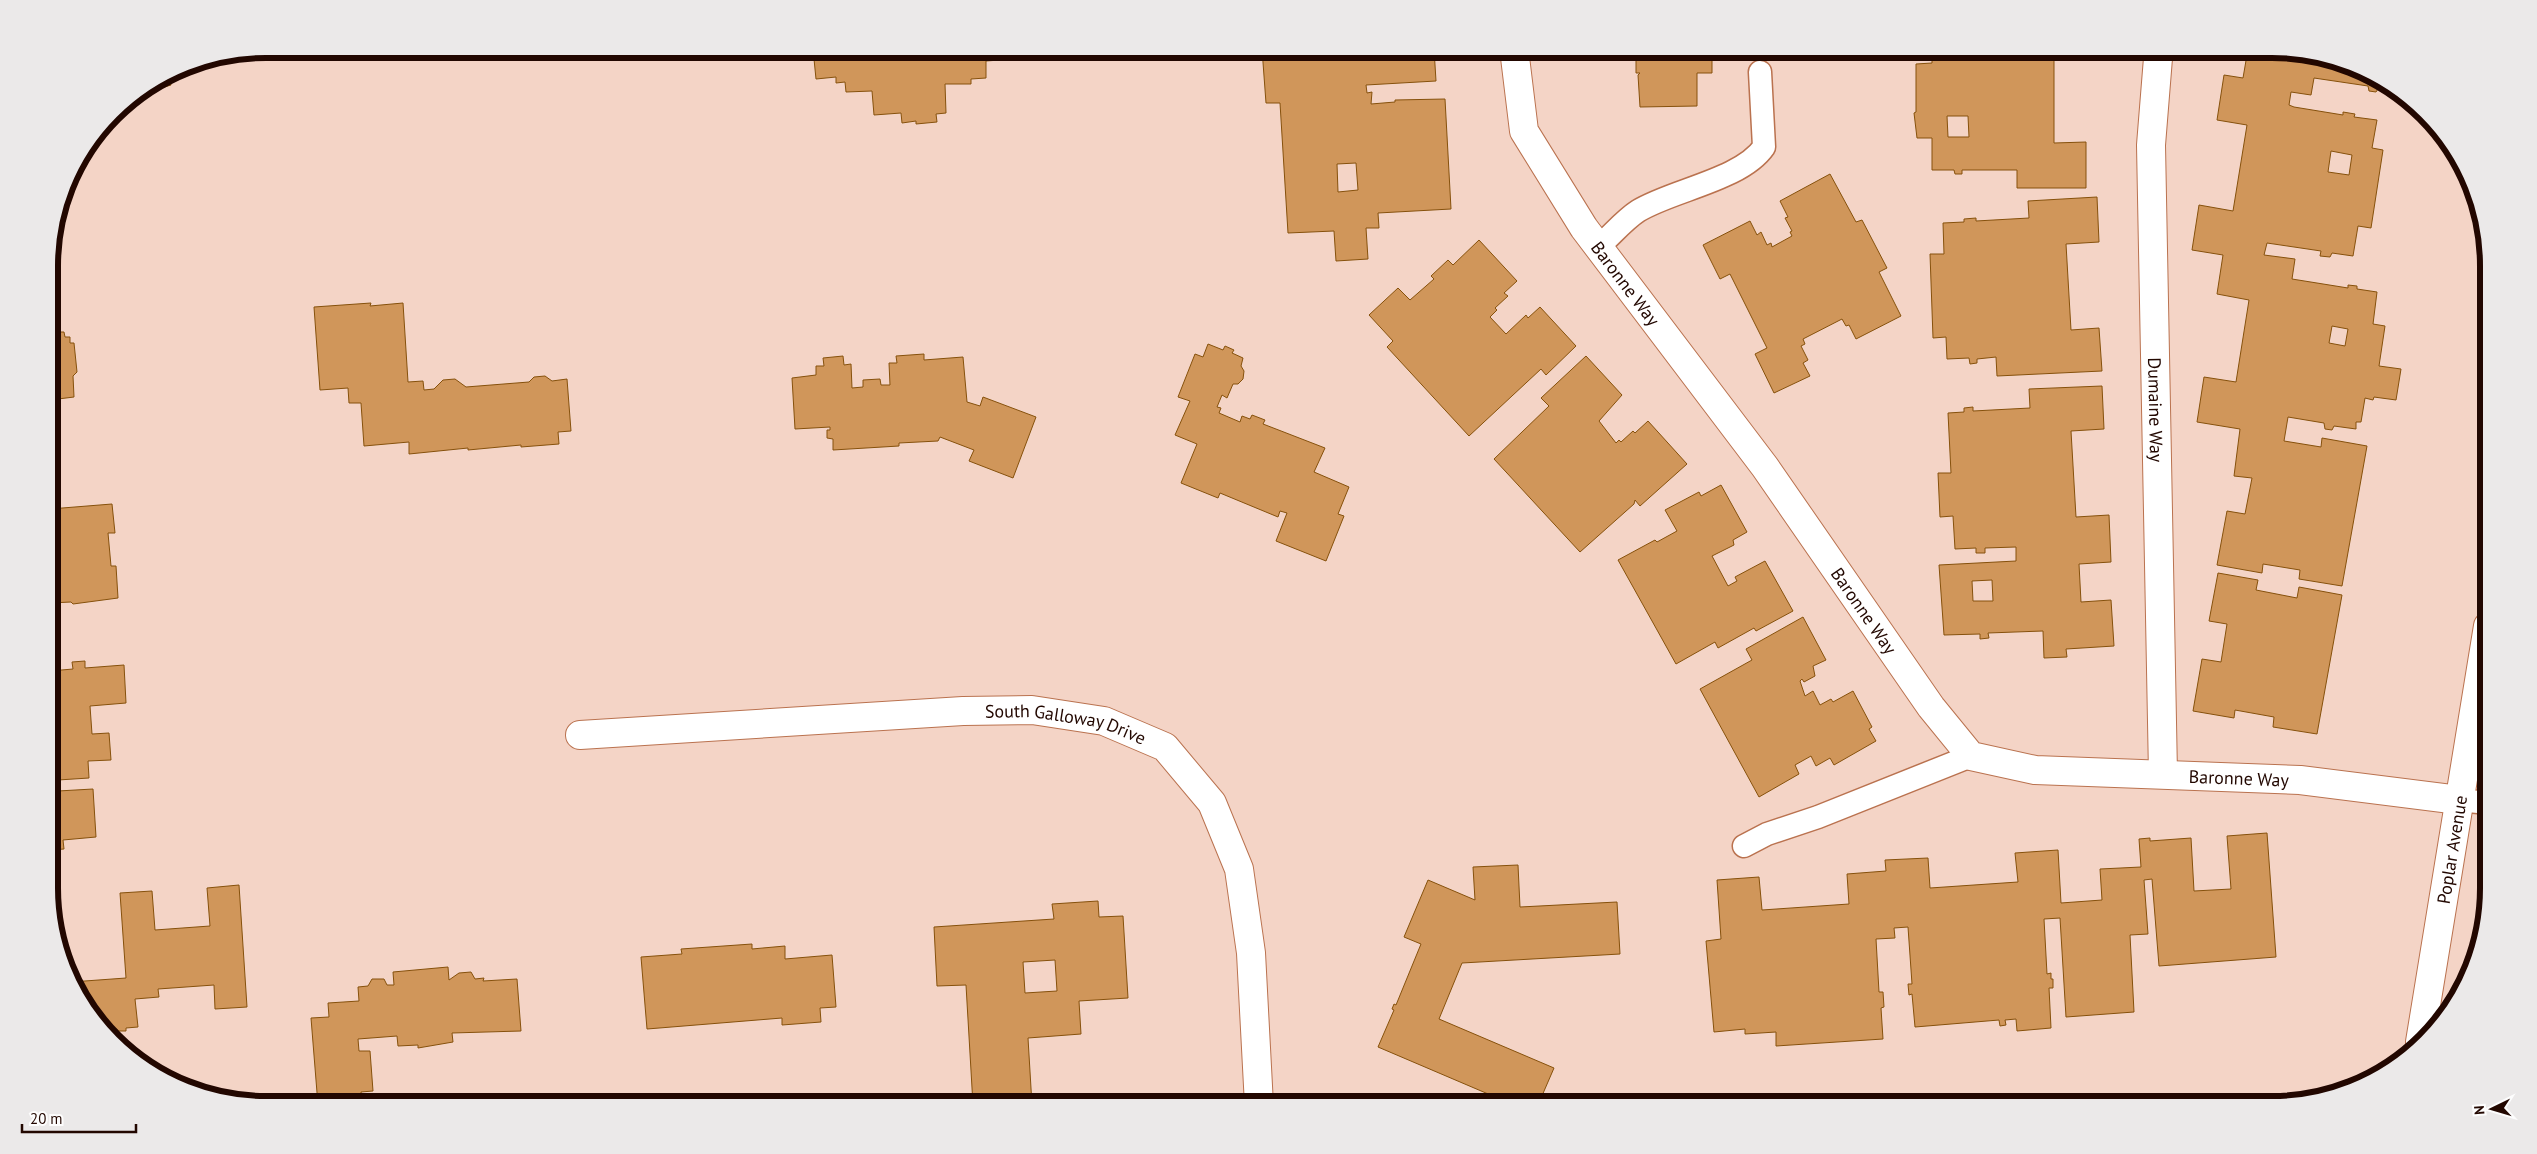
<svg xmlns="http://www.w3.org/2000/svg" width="2537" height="1154" font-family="'PT Sans',sans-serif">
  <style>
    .building { fill: #d0965a; stroke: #86510c; fill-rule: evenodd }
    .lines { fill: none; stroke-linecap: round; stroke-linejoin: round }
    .service-casing { stroke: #ba724f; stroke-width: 25 }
    .minor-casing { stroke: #ba724f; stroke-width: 30 }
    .primary-casing { stroke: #ba724f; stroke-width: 30 }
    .service { stroke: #fff; stroke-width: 22 }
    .minor { stroke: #fff; stroke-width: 28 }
    .primary { stroke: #fff; stroke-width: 28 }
    .labels { text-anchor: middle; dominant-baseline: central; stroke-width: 4; stroke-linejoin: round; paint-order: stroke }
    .street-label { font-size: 18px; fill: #220700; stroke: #fdfdfd }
    .rim { fill: none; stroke: #220700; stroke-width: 6 }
  </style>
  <rect width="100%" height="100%" fill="#f4d4c6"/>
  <g class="building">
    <path d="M813 49H999L1000 60 986 61V78L971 79V84H945L946 113 936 114 937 122 916 124V121L902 123 901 113 874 115 872 91 846 92 845 82 836 83V77L816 79Z"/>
    <path d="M1262 49H1434L1436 81 1366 85 1367 93 1372 92 1371 104 1395 102V100L1445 99 1451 209 1378 213 1379 228H1366L1368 259 1336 261 1334 231 1288 233 1280 103H1266ZM1356 163 1358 190 1338 192 1337 164Z"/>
    <path d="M1636 49H1712V73H1697V106L1640 107 1638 75 1640 73H1636Z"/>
    <path d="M1932 49H2086V59H2054V143L2086 142V188H2017V170H1962V174H1955L1954 170H1932V138H1917L1914 113 1916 112V64L1932 63ZM1947 116H1968L1969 137H1948Z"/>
    <path d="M2248 49H2272L2355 65 2401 92 2378 89 2376 92 2369 91 2368 86 2314 78 2311 95 2291 92 2289 105 2294 107 2343 115V112L2355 114 2354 117 2377 120 2372 148 2383 150 2371 228 2358 226 2353 256 2332 253 2330 257 2320 256 2321 251 2267 243 2264 255 2295 259 2292 279 2348 288V285L2357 286V289L2377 292 2373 324 2385 326 2379 366 2401 369 2396 400 2374 397 2373 400 2365 398 2361 422H2356V429L2334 426 2332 430 2325 429 2324 423 2288 417 2284 441 2321 447 2322 438 2367 446 2342 586 2299 579 2300 570 2263 564 2262 573 2217 565 2227 511 2245 514 2252 478 2234 476 2240 429 2197 422 2204 377 2236 382 2249 300 2217 294 2223 255 2192 250 2199 205 2233 211 2247 125 2217 120 2224 75 2243 78ZM2331 151 2352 155 2349 175 2328 172ZM2332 326 2348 329 2345 346 2329 343Z"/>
    <path d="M168 74 171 85 132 97V96Z"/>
    <path d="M1830 174 1856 222 1862 220 1887 268 1879 272 1901 316 1856 339 1849 325 1846 326 1842 319 1803 339 1805 344 1801 346 1808 360 1803 363 1810 376 1774 393 1755 354 1767 348 1730 274 1720 279 1703 245 1750 221 1757 235 1761 232 1767 245 1771 243 1772 247 1792 236 1790 232 1792 231 1785 218 1788 217 1780 201Z"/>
    <path d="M2097 197 2099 242 2066 244 2071 330 2099 328 2102 371 1997 376 1996 357 1977 359V363L1970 364 1969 358 1947 359 1946 337 1933 338 1930 254H1944L1943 223 1964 222V219L1976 218V221L2029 218 2028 201Z"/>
    <path d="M1479 240 1517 281 1504 293 1508 296 1495 308 1497 310 1490 317 1506 334 1526 315 1528 318 1540 307 1576 346 1546 375 1541 369 1469 436 1387 347 1393 341 1369 315 1398 288 1410 300 1434 279 1431 276 1448 260 1453 265Z"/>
    <path d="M371 303 370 306 403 303 408 382 423 381 424 390 434 389 443 380 455 379 466 387 529 382 534 377 545 376 552 381 567 379 571 431 558 432 559 444 521 447V445L468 450V448L409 454V442L364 446 361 403H349L348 388 320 390 314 307Z"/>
    <path d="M58 332H64L65 337H70V343H74L77 372 73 376 74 397 58 399 59 408 50 409 49 335Z"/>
    <path d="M1208 344 1223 350 1225 346 1234 350 1232 353 1243 358 1241 366 1244 371 1243 379 1238 384H1233L1227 398 1222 395 1217 407 1221 408 1219 413 1240 422 1242 416 1250 419 1252 415 1265 420 1263 424 1325 448 1314 472 1349 487 1338 514 1344 516 1326 561 1276 541 1287 513 1280 511 1278 517 1220 493 1218 498 1181 483 1197 444 1175 435 1190 401 1178 397 1195 354 1203 357Z"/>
    <path d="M924 354V360L963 357 967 402 980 406 983 397 1036 417 1013 478 969 461 974 450 940 437 938 441 899 443V446L833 450V439L827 438V430H830V427L795 429 792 378 816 375V366H824L823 358 843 356 844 365 851 364 852 388 863 387V380L880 379 881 385H890L889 363H897L896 356Z"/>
    <path d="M1586 356 1622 395 1599 421 1616 443 1619 440 1621 442 1633 431 1635 433 1648 421 1687 464 1640 506 1635 500 1634 504 1580 552 1494 459 1549 406 1541 398Z"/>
    <path d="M2102 386 2104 429 2071 431 2076 517 2109 515 2111 562 2079 564 2081 602 2111 600 2114 646 2066 649 2067 657 2044 658 2043 631 1988 633 1989 638 1980 639V634L1944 635 1939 565 2016 561V547L1985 548V553H1976V548L1955 549 1953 516 1940 517 1938 473H1951L1948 413 1964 412V408L1973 407V411L2030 408 2029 389ZM1992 580 1993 601H1973L1972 581Z"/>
    <path d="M1721 485 1747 532 1733 540 1734 545 1712 556 1728 586 1737 581 1735 577 1765 561 1793 611 1756 631 1754 628 1718 648 1715 642 1676 664 1618 560 1655 540 1657 542 1677 531 1665 510 1699 492 1701 496Z"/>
    <path d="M112 504 115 533H108L111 566H116L118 598 73 604 71 602 50 603V509Z"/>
    <path d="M2218 573 2258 580 2256 590 2297 598 2299 587 2342 595 2317 734 2273 727 2274 717 2235 710 2234 718 2193 711 2202 659 2221 662 2227 624 2209 621Z"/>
    <path d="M1803 617 1826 660 1813 666 1815 676 1804 682 1802 679 1800 681 1805 696 1813 691 1820 705 1831 699 1833 702 1853 691 1872 727 1869 729 1876 741 1834 765 1830 758 1816 766 1811 756 1795 765 1799 774 1759 797 1700 689 1752 660 1746 649Z"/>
    <path d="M85 661V668L124 665 126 703 90 706 92 734 109 733 111 760 88 761 89 778 58 780V791L93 789 96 837 63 840 64 849 51 850 50 671 73 669 72 662Z"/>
    <path d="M2267 833 2276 957 2159 966 2152 879 2144 880 2148 934 2130 935 2134 1012 2066 1017 2060 918 2044 919 2047 974 2051 973V979H2053V988H2049L2051 1028 2017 1031 2016 1019 2005 1020 2006 1025 2000 1026 1999 1020 1915 1027 1912 994 1909 995 1908 984H1912L1908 927 1894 928 1895 938 1876 939 1879 992H1883L1884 1007 1881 1008 1883 1039 1776 1046V1032L1745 1034V1029L1714 1032 1706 941 1721 939 1717 880 1759 877 1762 910 1849 904 1847 874 1886 871 1885 860 1928 858 1930 888 2018 882 2015 853 2058 850 2061 903 2102 900 2100 869 2141 867 2139 839 2150 838V841L2191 838 2194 891 2231 889 2227 836Z"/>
    <path d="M1518 865 1520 907 1617 902 1620 954 1462 963 1439 1019 1554 1068 1538 1105H1514L1378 1047 1394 1010 1392 1009 1394 1004 1396 1005 1421 944 1404 937 1428 880 1475 900 1473 867Z"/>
    <path d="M239 885 247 1007 215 1009 214 985 158 989 159 997 135 999 138 1027 126 1028V1031H117V1029L103 1030 93 1020 71 982 126 978 120 893 152 891 155 930 210 926 207 888Z"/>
    <path d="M1098 901 1099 917 1123 916 1128 998 1079 1001 1081 1034 1028 1038 1032 1105H973L966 985 937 986 934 927 1054 919 1052 904ZM1055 960 1057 991 1025 993 1023 962Z"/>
    <path d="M752 944V949L785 946V959L832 955 836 1007 820 1008 821 1022 782 1025V1018L647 1029 641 957 682 954 681 949Z"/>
    <path d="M448 967 449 980 459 973 471 972 475 979 484 978 483 981 517 979 521 1031 452 1033 453 1042 418 1048V1045L398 1046 397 1036 358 1039 359 1051H370L373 1091 361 1092 362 1101 359 1105H318L311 1018 329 1017 328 1003 359 1001 358 987 368 986 372 979H384L387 985H394L393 972Z"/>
  </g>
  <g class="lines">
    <g class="service-casing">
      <g id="service">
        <path d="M1598 247C1611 236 1624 220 1638 211 1672 190 1741 180 1764 147L1760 72"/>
        <path d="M2459 800 2488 803"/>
        <path d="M1744 846 1767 834 1818 817 1971 756"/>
      </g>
    </g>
    <g class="minor-casing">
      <g id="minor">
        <path id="s1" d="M1514 49 1524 131 1584 228 1765 467 1931 707 1971 756 2035 770 2300 780 2459 800"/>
        <path id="s2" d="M2162 49 2158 58 2151 145 2163 774"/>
        <path id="s3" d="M580 735 963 711 1032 710 1104 721 1165 747 1212 803 1239 869 1251 953 1259 1105"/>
      </g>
    </g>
    <g class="primary-casing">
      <g id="primary">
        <path id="s4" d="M2420 1042 2488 626"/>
      </g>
    </g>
    <use href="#service" class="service"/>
    <use href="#minor" class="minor"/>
    <use href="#primary" class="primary"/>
  </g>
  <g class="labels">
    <g class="street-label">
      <text stroke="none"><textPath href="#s1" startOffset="266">Baronne Way</textPath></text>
      <text stroke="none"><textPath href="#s2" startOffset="362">Dumaine Way</textPath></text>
      <text stroke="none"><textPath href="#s1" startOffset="671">Baronne Way</textPath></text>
      <text stroke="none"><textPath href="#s3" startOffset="488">South Galloway Drive</textPath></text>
      <text stroke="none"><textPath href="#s1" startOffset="1121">Baronne Way</textPath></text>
      <text stroke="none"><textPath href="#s4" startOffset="195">Poplar Avenue</textPath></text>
    </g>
  </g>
  <path d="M0 0H2537V1154H0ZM266 58H2272A208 208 0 0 1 2480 266V888A208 208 0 0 1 2272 1096H266A208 208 0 0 1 58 888V266A208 208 0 0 1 266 58Z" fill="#ebe9e9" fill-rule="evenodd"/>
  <path class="rim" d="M266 58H2272A208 208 0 0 1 2480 266V888A208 208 0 0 1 2272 1096H266A208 208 0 0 1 58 888V266A208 208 0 0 1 266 58Z"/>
  <g transform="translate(2492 1109) rotate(265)" stroke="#fdfdfd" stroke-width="4" paint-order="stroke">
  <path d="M0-4L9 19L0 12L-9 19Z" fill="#220700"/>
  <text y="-8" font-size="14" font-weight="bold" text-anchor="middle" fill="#220700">N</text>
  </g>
  <path d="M22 1124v8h114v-8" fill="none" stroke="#220700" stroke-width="2.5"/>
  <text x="30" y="1124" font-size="15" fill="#220700" stroke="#fdfdfd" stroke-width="4" paint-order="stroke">20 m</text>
</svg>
